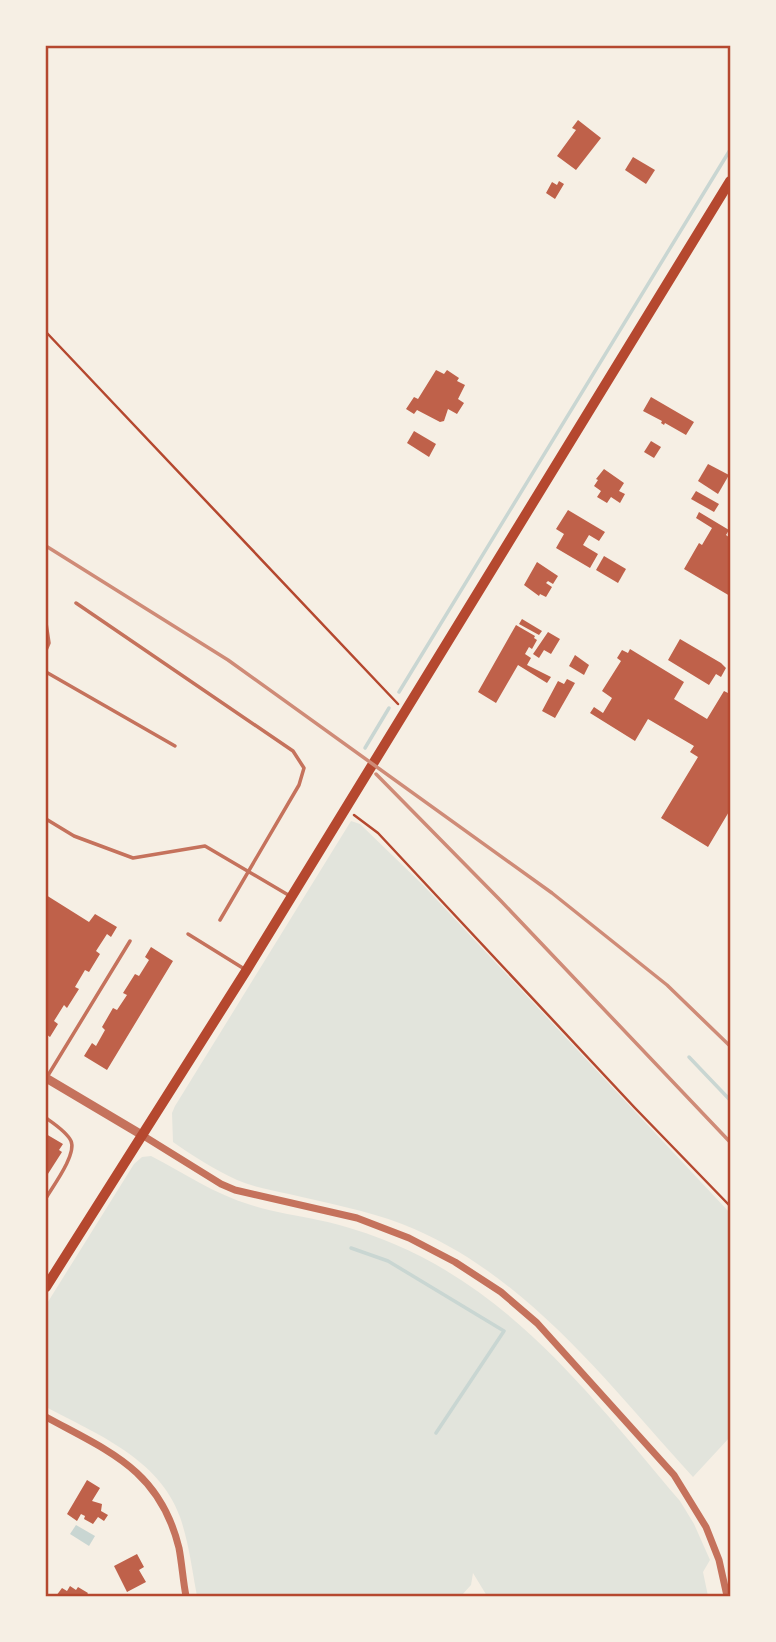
<svg xmlns="http://www.w3.org/2000/svg" width="776" height="1642" font-family="'Noto Sans',sans-serif">
  <style>
    .green { fill: #e2e4dc }
    .water { fill: #c9d6d2 }
    .lines { fill: none; stroke-linecap: round; stroke-linejoin: round }
    .stream { stroke: #c9d6d2; stroke-width: 3.5 }
    .building { fill: #bf614a }
    .path { stroke: #b5482f; stroke-width: 2.5 }
    .service { stroke: #c5725c; stroke-width: 3.5 }
    .minor { stroke: #c5725c; stroke-width: 7 }
    .tertiary { stroke: #c5725c; stroke-width: 9 }
    .secondary { stroke: #b5482f; stroke-width: 10 }
    .rail { stroke: #cf8b77; stroke-width: 3.5 }
    .neatline { fill: none; stroke: #b5482f; stroke-width: 2.5 }
  </style>
  <rect width="100%" height="100%" fill="#f6efe4"/>
  <g class="green">
    <path d="M351 821 360 824 423 885 730 1213V1437L693 1477C607 1383 525 1272 402 1224 366 1210 326 1203 289 1194 272 1190 253 1187 237 1180 215 1170 193 1156 173 1142L172 1113 175 1106Z"/>
    <path d="M151 1156C184 1173 214 1194 251 1205 273 1212 296 1215 318 1220 344 1225 370 1234 394 1244 517 1296 596 1402 680 1501L694 1524 710 1560 703 1572 708 1596H487L473 1573 471 1585 461 1596H197C192 1570 189 1543 180 1517 159 1458 96 1434 46 1407V1305L134 1164 142 1157Z"/>
  </g>
  <path class="water" d="M76 1525 95 1536 89 1546 70 1534Z"/>
  <g class="lines">
    <g class="stream">
      <path d="M399 692 730 150"/>
      <path d="M365 748 389 708"/>
      <path d="M689 1057 730 1100"/>
      <path d="M351 1248 388 1261 504 1331 436 1433"/>
    </g>
  </g>
  <g class="building">
    <path d="M578 120 601 138 576 170 557 156 576 130 572 128Z"/>
    <path d="M633 157 655 170 646 184 625 170Z"/>
    <path d="M559 181 564 184 555 199 546 193 552 182 557 185Z"/>
    <path d="M436 370 444 374 447 370 459 378 457 381 465 385 458 399 464 403 457 414 448 409 444 421 440 422 417 410 414 414 406 409 414 397 418 399Z"/>
    <path d="M651 397 694 422 686 435 665 423 664 425 661 423 662 421 643 411Z"/>
    <path d="M414 431 436 444 429 457 407 443Z"/>
    <path d="M651 441 661 447 654 458 644 452Z"/>
    <path d="M708 464 729 475 718 494 698 481Z"/>
    <path d="M604 469 624 483 619 491 625 494 620 503 611 497 607 503 597 497 601 491 594 486 598 480 596 479Z"/>
    <path d="M696 491 719 504 714 512 691 499Z"/>
    <path d="M568 510 605 532 599 541 589 535 583 545 598 554 590 568 556 548 564 534 556 529Z"/>
    <path d="M699 512 729 530 726 535 730 538V596L684 569 699 543 702 545 712 528 696 518Z"/>
    <path d="M604 556 626 569 618 583 596 570Z"/>
    <path d="M537 562 558 576 553 584 548 581 546 583 552 587 546 597 540 594 539 596 524 585Z"/>
    <path d="M522 619 542 631 539 635 519 624Z"/>
    <path d="M516 625 535 636 534 638 537 640 532 649 529 647 525 654 531 658 527 665 551 677 547 683 518 665 496 703 478 692Z"/>
    <path d="M548 632 560 639 551 654 544 650 539 658 533 654Z"/>
    <path d="M680 639 721 663 726 668 721 677 716 674 709 685 668 660Z"/>
    <path d="M630 649 684 682 674 699 707 719 724 691 730 694V810L708 847 661 818 698 757 690 752 694 746 648 719 635 741 590 713 594 707 603 713 612 698 602 691 621 661 617 658 622 650 628 653Z"/>
    <path d="M575 655 589 665 584 675 569 666Z"/>
    <path d="M567 679 575 683 555 718 542 711 558 681 564 684Z"/>
    <path d="M46 895 89 922 95 914 117 927 111 937 107 934 96 951 100 954 89 972 85 970 75 987 79 989 67 1008 64 1005 54 1021 58 1024 50 1037 46 1034Z"/>
    <path d="M151 947 173 961 107 1070 84 1056 92 1043 96 1046 105 1030 102 1027 113 1008 117 1010 127 995 123 993 135 974 139 976 149 960 145 957Z"/>
    <path d="M46 1134 63 1144 59 1150 62 1152 46 1177Z"/>
    <path d="M87 1480 100 1488 92 1501 102 1504 101 1511 108 1515 104 1521 98 1517 93 1524 84 1519 85 1516 81 1514 77 1521 67 1514Z"/>
    <path d="M137 1554 144 1567 139 1570 146 1582 127 1592 114 1566Z"/>
    <path d="M70 1586 76 1590 78 1587 88 1593 86 1596H56L62 1588 67 1591Z"/>
  </g>
  <g class="lines">
    <g class="path">
      <path d="M46 332 398 704"/>
      <path d="M354 815 378 833 635 1108 730 1206"/>
    </g>
    <g class="service">
      <path d="M76 603 293 751 304 768 299 785 220 920"/>
      <path d="M46 623 49 643 46 650"/>
      <path d="M46 672 175 746"/>
      <path d="M46 819 74 836 133 858 205 846 290 896"/>
      <path d="M188 934 246 970"/>
      <path d="M47 1077 130 941"/>
      <path d="M46 1118C53 1123 67 1132 71 1141 77 1154 53 1186 46 1198"/>
    </g>
    <g class="minor">
      <path d="M142 1135 221 1184 235 1190 357 1218 409 1238 455 1262 501 1292 537 1323 674 1475 706 1527 719 1560 727 1596"/>
      <path d="M46 1417C110 1452 160 1470 179 1548 182 1564 183 1581 186 1596"/>
    </g>
    <path class="tertiary" d="M46 1078 142 1135"/>
    <path class="secondary" d="M46 1287 246 971 730 181"/>
    <g class="rail">
      <path d="M46 546 228 660 552 893 667 985 730 1046"/>
      <path d="M376 774 501 901 730 1142"/>
    </g>
  </g>
  <rect width="776" height="1642" fill="none" stroke="#f6efe4" stroke-width="94"/>
  <rect x="47" y="47" width="682" height="1548" class="neatline"/>
</svg>
